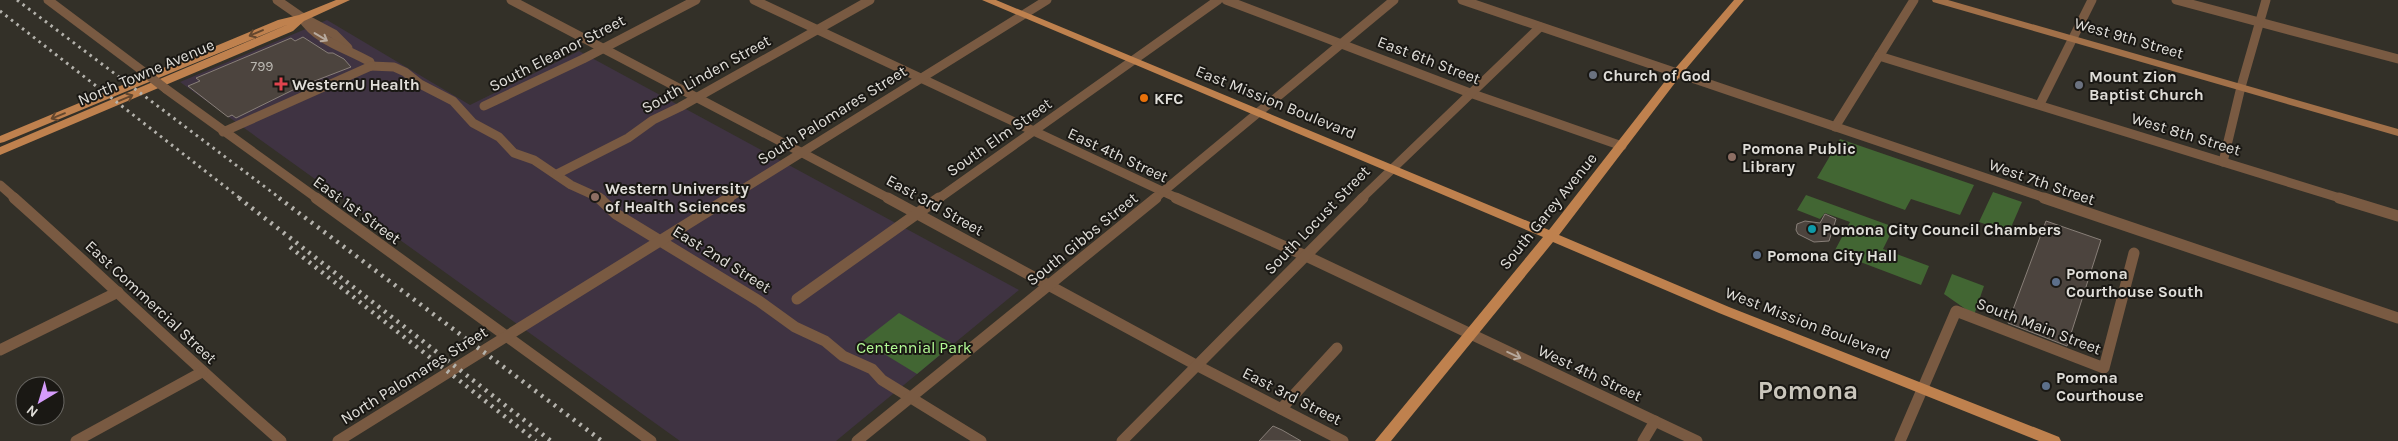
<svg xmlns="http://www.w3.org/2000/svg" width="2398" height="441" font-family="Karla,sans-serif">
  <style>
    .education { fill: #3f3342 }
    .green { fill: #426633 }
    .building { fill: #4c443e; stroke: #887f78 }
    .lines { fill: none; stroke-linecap: round; stroke-linejoin: round }
    .street-far1 { stroke: #795a42; stroke-width: 9 }
    .street { stroke: #795a42; stroke-width: 11 }
    .secondary { fill: #a17049; fill-rule: evenodd }
    .primary { fill: #bf814e; fill-rule: evenodd }
    .rail-far1 { stroke: #b4b2ac; stroke-width: 3; stroke-dasharray: 2.5 4.5; stroke-linecap: butt }
    .rail { stroke: #b4b2ac; stroke-width: 4.5; stroke-dasharray: 2.5 5.5; stroke-linecap: butt }
    .street-bridge { stroke: #795a42; stroke-width: 9 }
    .oneway { stroke: #64472e }
    .oneway2 { stroke: #b7a99d }
    .worship-dot { fill: #6b7280; stroke: #1a1814; stroke-width: 2 }
    .health-dot { fill: #e0444e; stroke: #1a1814; stroke-width: 2 }
    .food-dot { fill: #e8710a; stroke: #1a1814; stroke-width: 2 }
    .education-dot { fill: #8d6e63; stroke: #1a1814; stroke-width: 2 }
    .culture-dot { fill: #0f9aa8; stroke: #1a1814; stroke-width: 2 }
    .service-dot { fill: #5c6f8a; stroke: #1a1814; stroke-width: 2 }
    .labels { text-anchor: middle; dominant-baseline: central; stroke-width: 4; stroke-linejoin: round; paint-order: stroke }
    .number-label { font-size: 14px; fill: #bbb8b2 }
    .street-label { font-size: 16px; fill: #e0ded9; stroke: #1a1814 }
    .poi-label { font-size: 16px; font-weight: bold; fill: #e0ded9; stroke: #1a1814; text-anchor: start }
    .park-label { font-size: 16px; fill: #b3fb95; stroke: #1a1814 }
    .town-label { font-size: 26px; font-weight: bold; fill: #cac6bc; stroke: #1a1814 }
  </style>
  <rect width="100%" height="100%" fill="#333028"/>
  <path class="education" d="M327 20 470 105 579 51 1019 290 836 441H680L180 82Z"/>
  <g class="green">
    <path d="M1840 139 1974 185 1960 215 1911 199 1905 210 1817 178Z"/>
    <path d="M1993 192 2022 202 2009 232 1979 222Z"/>
    <path d="M1806 195 1894 227 1883 249 1929 266 1921 285 1834 252 1850 222 1825 213 1820 219 1797 210Z"/>
    <path d="M1952 274 1984 286 1974 315 1944 294Z"/>
    <path d="M899 313 953 344 917 374 863 341Z"/>
  </g>
  <g class="building">
    <path d="M303 37 328 53H333L344 59 351 67 299 87 236 118 232 115 228 117 188 86 200 81 196 78 291 38 295 41Z"/>
    <path d="M1825 214 1836 219 1829 241 1814 242 1798 234 1796 230 1797 224 1805 221 1820 223Z"/>
    <path d="M2046 221 2101 240 2067 346 2008 323Z"/>
    <path d="M1273 426 1282 430 1301 441H1259Z"/>
  </g>
  <g class="lines">
    <g class="street-far1">
      <path d="M48 0 144 72"/>
      <path d="M277 0 300 16 334 34 348 48"/>
      <path d="M511 0 890 199"/>
      <path d="M754 0 1179 199"/>
      <path d="M1226 0 1470 93 1622 146"/>
      <path d="M1462 0 2048 199"/>
      <path d="M2176 0 2398 59"/>
      <path d="M302 18C318 42 346 48 370 62L371 66"/>
      <path d="M1879 56 2343 199"/>
      <path d="M371 66 394 67 405 72 420 84 453 101 473 123 499 137 514 153 534 160 571 185 602 199"/>
      <path d="M166 89 318 199"/>
      <path d="M2040 104 2092 0"/>
      <path d="M484 106 583 59 696 0"/>
      <path d="M1835 127 1914 0"/>
      <path d="M223 132 371 66"/>
      <path d="M2223 162 2241 87 2266 0"/>
      <path d="M557 174 628 138 653 120 680 107 870 0"/>
      <path d="M0 185 16 199"/>
      <path d="M727 199 1047 0"/>
      <path d="M938 199 1218 0"/>
      <path d="M1154 199 1394 0"/>
      <path d="M1361 199 1540 27"/>
    </g>
    <g class="street">
      <path d="M14 198C104 278 190 362 281 441"/>
      <path d="M316 198 651 441"/>
      <path d="M599 198 616 214 759 301 795 327 825 341 843 356 872 369 882 380 981 441"/>
      <path d="M888 198 1196 365 1343 441"/>
      <path d="M1176 198 1306 256 1697 441"/>
      <path d="M2044 198 2398 318"/>
      <path d="M2339 198 2398 216"/>
      <path d="M797 299 939 198"/>
      <path d="M0 350 118 292"/>
      <path d="M1281 409 1337 348"/>
      <path d="M76 441 202 372"/>
      <path d="M338 441 729 198"/>
      <path d="M857 441 1156 198"/>
      <path d="M1122 441 1363 198"/>
      <path d="M1643 441 1655 421"/>
      <path d="M1900 441 1956 311 2104 368 2134 253"/>
    </g>
    <path class="secondary" d="M1932 0H1948L2398 129V136L1933 2Z"/>
    <g class="primary">
      <path d="M336 0H350L304 21 293 31 0 155V147L289 24 4 142 0 143V136L278 20 299 15Z"/>
      <path d="M982 0H996L1549 230 1673 71 1734 0H1744L1681 75 1559 235 1729 307 2059 437 2061 441H2039L1719 313 1553 242 1391 441H1375L1543 237Z"/>
    </g>
    <g class="rail-far1">
      <path d="M17 0 281 199"/>
      <path d="M0 11 241 199"/>
    </g>
    <g class="rail">
      <path d="M239 198 551 441"/>
      <path d="M279 198 602 441"/>
      <path d="M290 247 536 441"/>
    </g>
    <path class="street-bridge" d="M144 72 166 89"/>
  </g>
  <defs><path id="oneway-shaft" d="M-6 0H5M1.5-3L5.5 0L1.5 3" fill="none" stroke-width="1.6" stroke-linecap="round" stroke-linejoin="round" transform="scale(1.25)"/></defs>
  <g class="oneway">
    <use href="#oneway-shaft" transform="translate(256 33) rotate(157)"/>
    <use href="#oneway-shaft" transform="translate(126 98) rotate(-23)"/>
    <use href="#oneway-shaft" transform="translate(58 116) rotate(158)"/>
  </g>
  <g class="oneway2">
    <use href="#oneway-shaft" transform="translate(321 37) rotate(31)"/>
    <use href="#oneway-shaft" transform="translate(1514 355) rotate(25)"/>
  </g>
  <g class="worship-dot">
    <circle cx="1593" cy="75" r="5"/>
    <circle cx="2079" cy="85" r="5"/>
  </g>
  <path class="health-dot" d="M278.5 76.5h5v5h5v5h-5v5h-5v-5h-5v-5h5z"/>
  <circle class="food-dot" cx="1144" cy="98" r="5"/>
  <g class="education-dot">
    <circle cx="1732" cy="157" r="5"/>
    <circle cx="595" cy="197" r="5"/>
  </g>
  <circle class="culture-dot" cx="1812" cy="229" r="5"/>
  <g class="service-dot">
    <circle cx="1757" cy="255" r="5"/>
    <circle cx="2056" cy="282" r="5"/>
    <circle cx="2046" cy="386" r="5"/>
  </g>
  <g class="labels">
    <g class="number-label">
      <text x="262" y="66">799</text>
    </g>
    <g class="street-label">
      <text transform="translate(2129 38) rotate(16)">West 9th Street</text>
      <text transform="translate(557 53) rotate(-27)">South Eleanor Street</text>
      <text transform="translate(1429 60) rotate(21)">East 6th Street</text>
      <text transform="translate(146 72) rotate(-23)">North Towne Avenue</text>
      <text transform="translate(706 74) rotate(-29)">South Linden Street</text>
      <text transform="translate(1276 102) rotate(22)">East Mission Boulevard</text>
      <text transform="translate(832 115) rotate(-32)">South Palomares Street</text>
      <text transform="translate(2186 134) rotate(17)">West 8th Street</text>
      <text transform="translate(999 137) rotate(-35)">South Elm Street</text>
      <text transform="translate(1118 155) rotate(25)">East 4th Street</text>
      <text transform="translate(2042 182) rotate(19)">West 7th Street</text>
      <text transform="translate(935 205) rotate(29)">East 3rd Street</text>
      <text transform="translate(357 210) rotate(36)">East 1st Street</text>
      <text transform="translate(1548 211) rotate(-51)">South Garey Avenue</text>
      <text transform="translate(1317 220) rotate(-46)">South Locust Street</text>
      <text transform="translate(1082 239) rotate(-39)">South Gibbs Street</text>
      <text transform="translate(722 259) rotate(32)">East 2nd Street</text>
      <text transform="translate(151 302) rotate(43)">East Commercial Street</text>
      <text transform="translate(1808 323) rotate(21)">West Mission Boulevard</text>
      <text transform="translate(2039 326) rotate(21)">South Main Street</text>
      <text transform="translate(1590 373) rotate(25)">West 4th Street</text>
      <text transform="translate(414 375) rotate(-32)">North Palomares Street</text>
      <text transform="translate(1292 396) rotate(27)">East 3rd Street</text>
    </g>
    <g class="poi-label">
      <text x="1603" y="75">Church of God</text>
      <text x="2089" y="76">Mount Zion<tspan x="2089" dy="18">Baptist Church</tspan></text>
      <text x="292" y="84">WesternU Health</text>
      <text x="1154" y="98">KFC</text>
      <text x="1742" y="148">Pomona Public<tspan x="1742" dy="18">Library</tspan></text>
      <text x="605" y="188">Western University<tspan x="605" dy="18">of Health Sciences</tspan></text>
      <text x="1822" y="229">Pomona City Council Chambers</text>
      <text x="1767" y="255">Pomona City Hall</text>
      <text x="2066" y="273">Pomona<tspan x="2066" dy="18">Courthouse South</tspan></text>
      <text x="2056" y="377">Pomona<tspan x="2056" dy="18">Courthouse</tspan></text>
    </g>
    <g class="park-label">
      <text x="914" y="347">Centennial Park</text>
    </g>
    <g class="town-label">
      <text x="1808" y="390">Pomona</text>
    </g>
  </g>
  <g transform="translate(40 401) rotate(218)"><circle r="24" fill="#1a1814" stroke="#696763"/>
  <path d="M0-4L9 19L0 12L-9 19Z" fill="#d59cfb"/>
  <text y="-8" font-size="14" font-weight="bold" text-anchor="middle" fill="#e0ded9">N</text>
  </g>
</svg>
